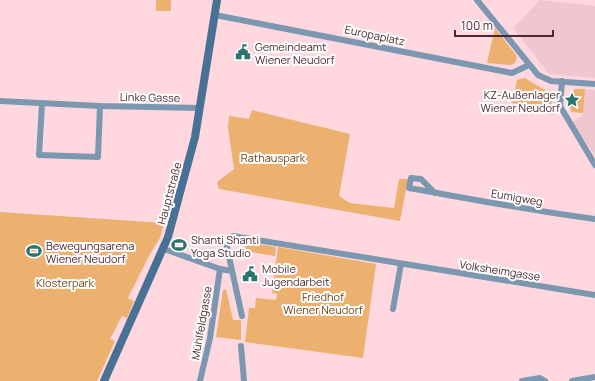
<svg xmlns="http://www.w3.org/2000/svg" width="595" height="381" font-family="Manrope,sans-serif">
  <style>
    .built { fill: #f0c7ce }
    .green { fill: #ecb06f }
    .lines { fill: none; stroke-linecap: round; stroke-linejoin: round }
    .street { stroke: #7c97b0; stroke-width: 6 }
    .secondary { stroke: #497195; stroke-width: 8 }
    .labels { text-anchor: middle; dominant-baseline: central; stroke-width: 4; stroke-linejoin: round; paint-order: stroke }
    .street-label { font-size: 11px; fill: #4b282f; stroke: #fff }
    .poi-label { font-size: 11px; fill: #4b282f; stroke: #fff; text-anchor: start }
    .park-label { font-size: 11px; fill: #6e4512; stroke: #fff }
  </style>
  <rect width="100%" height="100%" fill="#fed8de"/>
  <g class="built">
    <path d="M540 0 595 6V78L549 74 513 28Z"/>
    <path d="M585 89 595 90V156L572 122 582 116Z"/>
  </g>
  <g class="green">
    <rect x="156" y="0" width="15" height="11"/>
    <path d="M495 28 516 55 517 58 514 64 509 65 487 63Z"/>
    <path d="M525 78 551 94 552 110 555 115 520 109 517 104 512 103 517 80Z"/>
    <path d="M575 89H585L583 113 571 112 570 104H574L575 97 571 96V93Z"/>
    <path d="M252 110 350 134 339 196 350 203 394 208 399 179H408L400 221 219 189 217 182 234 169 228 128 229 116 249 119Z"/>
    <path d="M0 212 164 223 160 238 150 254 128 298 134 301 127 318 122 316 110 339 115 341 97 381H0Z"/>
    <path d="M246 242 276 247 275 256 245 251Z"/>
    <path d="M278 247 376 264 363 358 245 342 249 308H255L256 298 276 300 277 294 272 293Z"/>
    <path d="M226 289 233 320H241V340L216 337 223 290Z"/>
  </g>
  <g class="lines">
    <g class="street">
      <path d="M477 0 538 75 551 81 595 84"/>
      <path d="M215 15 512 73 529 65"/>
      <path d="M562 81 560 106 595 165"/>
      <path d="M0 101 100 106 200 108"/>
      <path d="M42 104 39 155 98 157 100 106"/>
      <path d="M435 193 421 179 411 178 409 188C471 199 533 211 595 219"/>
      <path d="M164 249 220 269 232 271"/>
      <path d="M393 309 401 264"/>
      <path d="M242 316 226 243 233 236 595 295"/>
      <path d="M241 346 244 381"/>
      <path d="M200 381 210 338 220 269"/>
      <path d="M522 381 540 378 545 381"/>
      <path d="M572 381 595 377"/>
    </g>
    <path class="secondary" d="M104 381 168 237 195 137 217 0"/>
  </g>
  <defs>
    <g id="civic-bare" transform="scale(1.2)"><path d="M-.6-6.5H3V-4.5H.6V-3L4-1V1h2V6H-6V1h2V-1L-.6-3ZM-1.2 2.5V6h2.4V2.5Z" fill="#2c746e" stroke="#fff" stroke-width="2.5" paint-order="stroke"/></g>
    <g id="sight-bare" transform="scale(1.2)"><path d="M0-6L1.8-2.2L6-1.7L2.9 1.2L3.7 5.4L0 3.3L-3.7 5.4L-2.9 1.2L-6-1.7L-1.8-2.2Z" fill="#2c746e" stroke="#fff" stroke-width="2.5" paint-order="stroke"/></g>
    <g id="stadium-bare" transform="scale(1.2)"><path d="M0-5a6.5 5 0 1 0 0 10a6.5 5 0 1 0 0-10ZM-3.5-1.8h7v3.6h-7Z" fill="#2c746e" stroke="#fff" stroke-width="2.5" paint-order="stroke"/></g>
  </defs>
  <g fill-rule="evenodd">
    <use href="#civic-bare" x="243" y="52"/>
    <use href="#sight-bare" x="572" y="100"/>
    <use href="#stadium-bare" x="179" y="245"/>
    <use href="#stadium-bare" x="34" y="251"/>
    <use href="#civic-bare" x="250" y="274"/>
  </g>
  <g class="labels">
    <g class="street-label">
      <text transform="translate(375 35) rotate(12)">Europaplatz</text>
      <text transform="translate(150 97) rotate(1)">Linke Gasse</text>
      <text transform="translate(169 193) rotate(-75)">Hauptstraße</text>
      <text transform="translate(517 197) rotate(10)">Eumigweg</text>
      <text transform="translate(500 270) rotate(9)">Volksheimgasse</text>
      <text transform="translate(201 323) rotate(-80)">Mühlfeldgasse</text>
    </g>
    <g class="poi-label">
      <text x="255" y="46">Gemeindeamt<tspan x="255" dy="13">Wiener Neudorf</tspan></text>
      <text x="560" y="94" text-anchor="end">KZ-Außenlager<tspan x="560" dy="13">Wiener Neudorf</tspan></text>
      <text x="191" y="239">Shanti Shanti<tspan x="191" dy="13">Yoga Studio</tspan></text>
      <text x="46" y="245">Bewegungsarena<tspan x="46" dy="13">Wiener Neudorf</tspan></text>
      <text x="262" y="268">Mobile<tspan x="262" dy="13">Jugendarbeit</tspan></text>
    </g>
    <g class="park-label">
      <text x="273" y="157">Rathauspark</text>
      <text x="65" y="282">Klosterpark</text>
      <text x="323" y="296">Friedhof<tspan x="323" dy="13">Wiener Neudorf</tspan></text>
    </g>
  </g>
  <path d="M455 30v6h98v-6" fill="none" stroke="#4b282f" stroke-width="2"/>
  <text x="461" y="30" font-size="12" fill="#4b282f" stroke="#ffffff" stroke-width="3" paint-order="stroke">100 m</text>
</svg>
